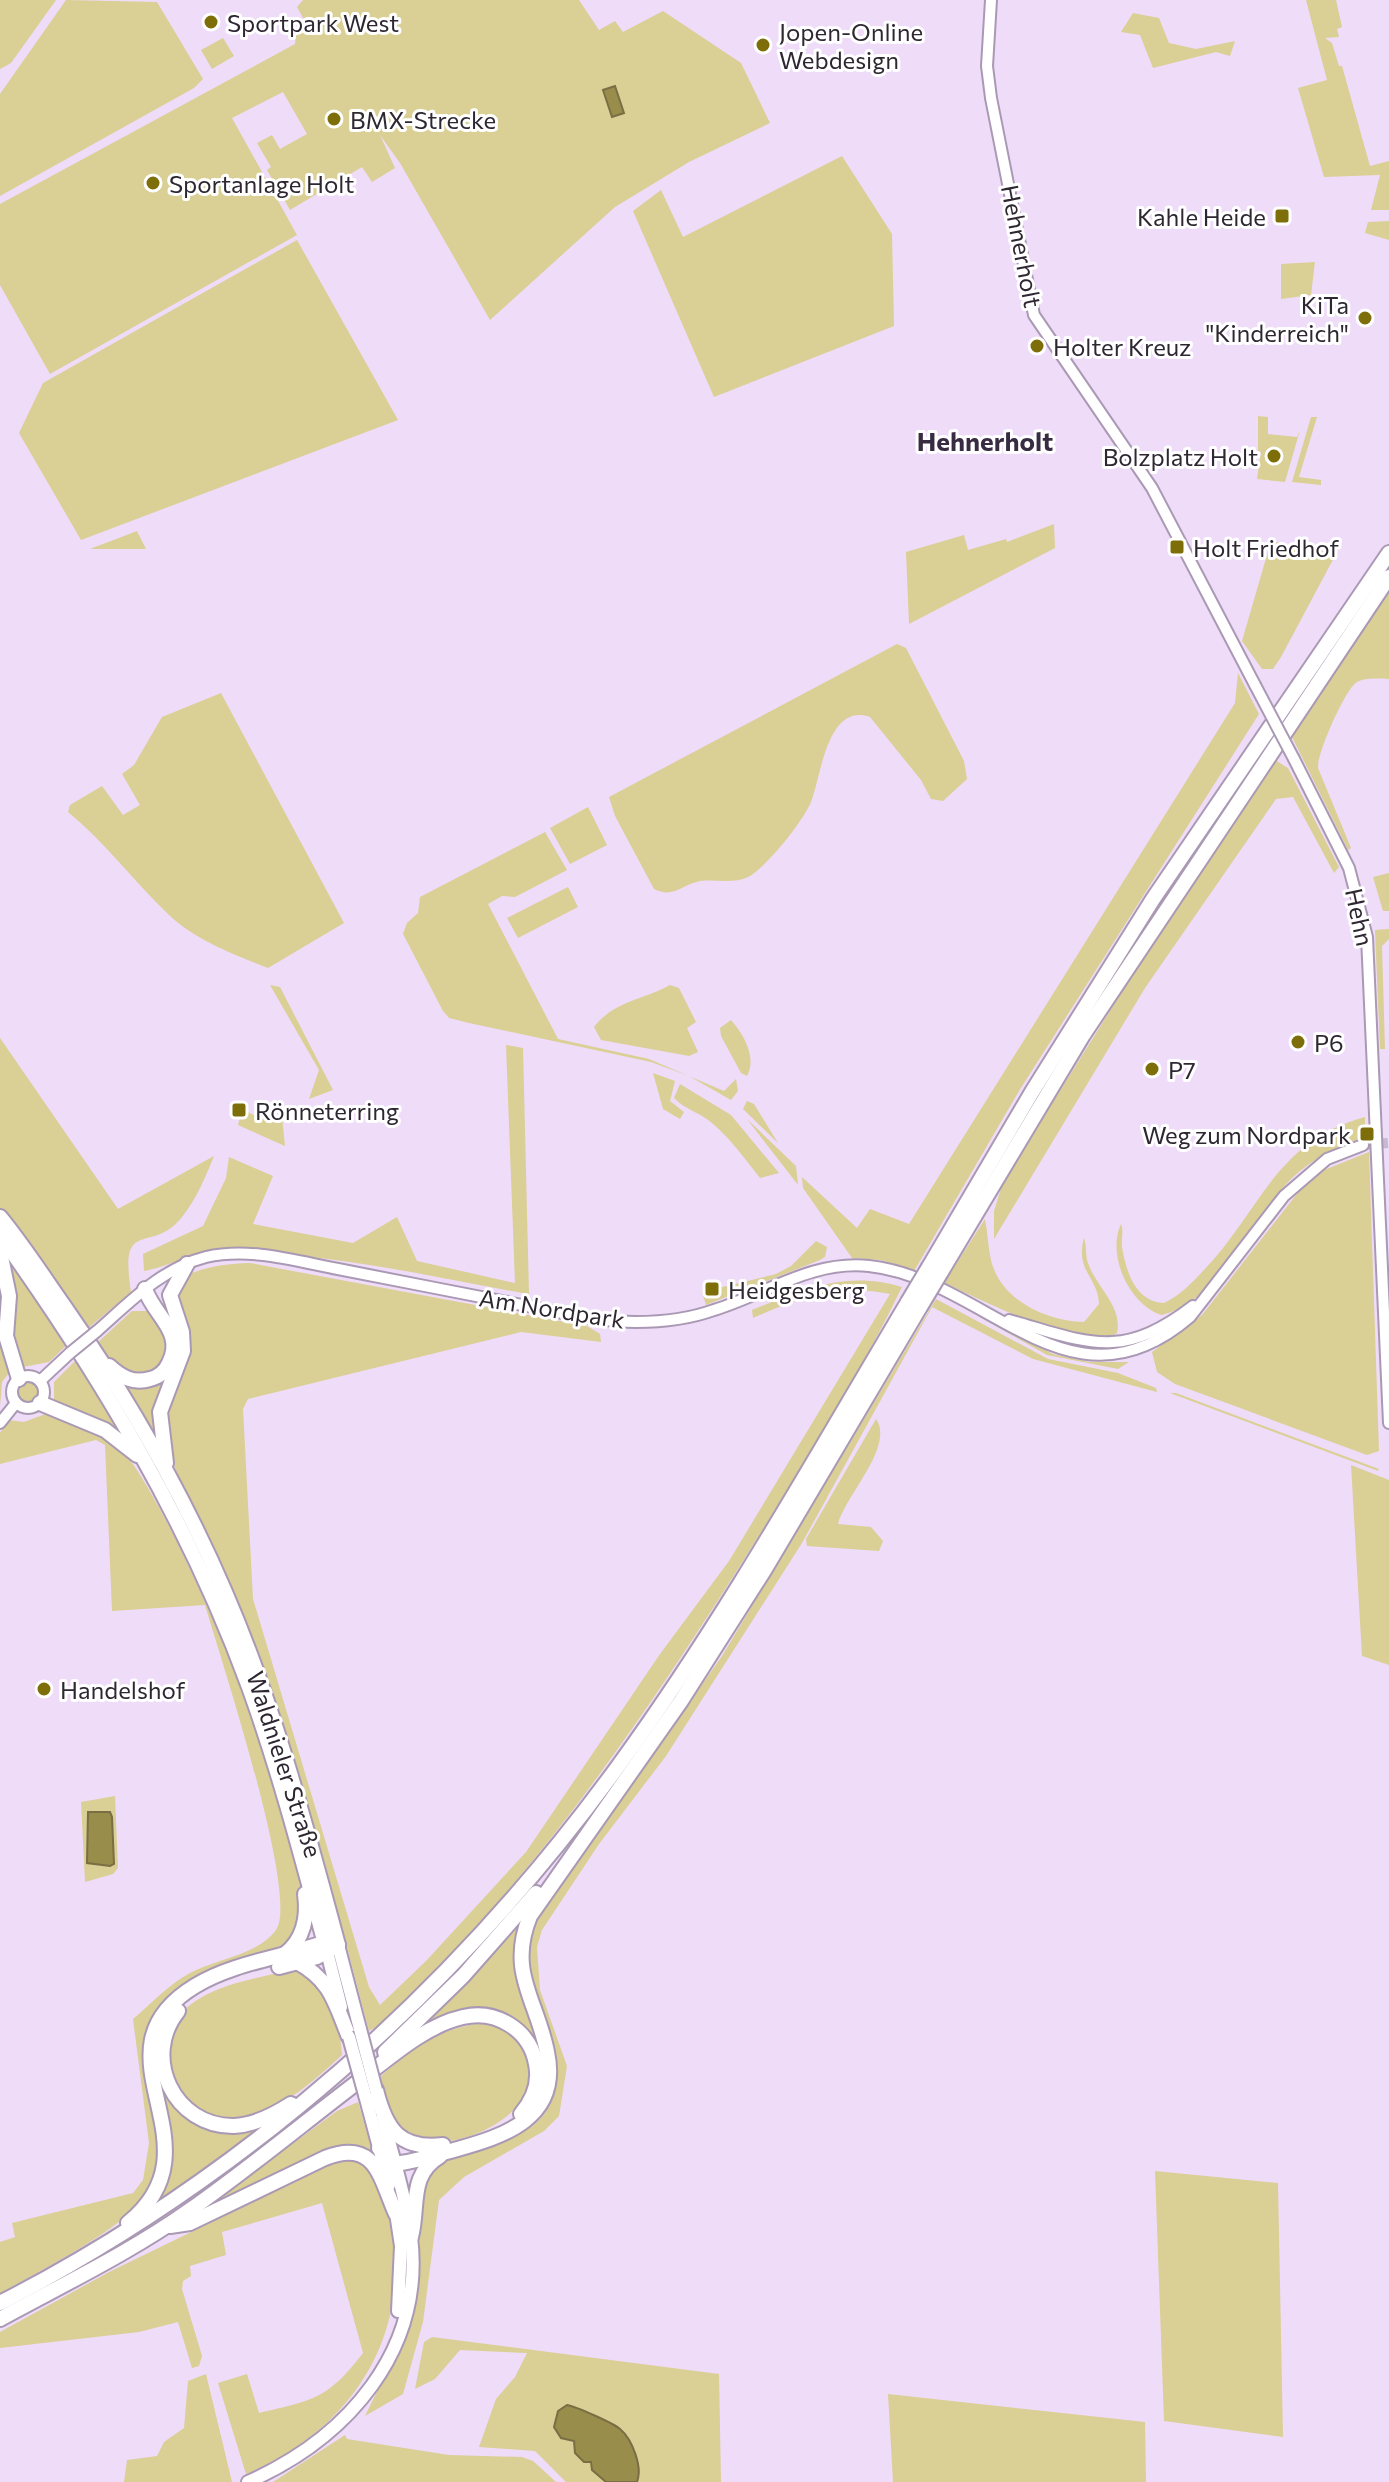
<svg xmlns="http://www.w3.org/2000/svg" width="1389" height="2482" font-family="Commissioner,sans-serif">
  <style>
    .green { fill: #dacf94; fill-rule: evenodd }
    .water { fill: #998d4b; stroke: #796e44; stroke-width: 2 }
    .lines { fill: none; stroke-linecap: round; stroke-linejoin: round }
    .minor-tunnel { stroke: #c8b8d1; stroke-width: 10; stroke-dasharray: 10 5; stroke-linecap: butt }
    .minor-casing { stroke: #aa99b4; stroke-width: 14 }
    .major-casing { stroke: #aa99b4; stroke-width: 16 }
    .highway-casing { stroke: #aa99b4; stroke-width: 18 }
    .minor { stroke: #fff; stroke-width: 10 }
    .major { stroke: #fff; stroke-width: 12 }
    .highway { stroke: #fff; stroke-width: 14 }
    .minor-bridge-casing { stroke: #aa99b4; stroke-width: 14; stroke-linecap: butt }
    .major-bridge-casing { stroke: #aa99b4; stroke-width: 16; stroke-linecap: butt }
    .highway-bridge-casing { stroke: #aa99b4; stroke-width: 18; stroke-linecap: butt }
    .minor-bridge { stroke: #fff; stroke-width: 10 }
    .major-bridge { stroke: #fff; stroke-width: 12 }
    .highway-bridge { stroke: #fff; stroke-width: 14 }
    .poi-dot { fill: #7d6e0a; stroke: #fff; stroke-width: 3 }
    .labels { text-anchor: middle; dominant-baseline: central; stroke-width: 6; stroke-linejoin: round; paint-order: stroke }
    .poi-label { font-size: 24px; fill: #2e2732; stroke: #fff; text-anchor: start }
    .street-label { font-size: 24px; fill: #2e2732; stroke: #fff }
    .neighbourhood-label { font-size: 26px; font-weight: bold; fill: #392b41; stroke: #fff }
  </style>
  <rect width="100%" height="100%" fill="#efdcf9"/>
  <g class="green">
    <path d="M0 0H56L11 63 0 69Z"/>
    <path d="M66 0 157 2 203 79 194 88 0 196V94Z"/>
    <path d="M303 0H579L599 30 615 21 623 32 663 11 741 63 770 123 689 162 615 207 490 320 400 163 380 135 395 168 372 182 362 167 290 210 267 170 271 167 257 143 272 135 280 149 307 134 283 92 232 118 297 235 50 374 0 285V204L295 44 296 30 306 23 297 7Z"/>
    <path d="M1306 0H1336L1342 27 1337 29 1339 37 1325 38 1332 43 1339 66H1342L1370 166 1389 161V210H1371L1380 175 1324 177 1298 88 1327 80Z"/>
    <path d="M1133 13 1159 18 1169 43 1196 49 1235 41 1230 56 1216 52 1153 68 1140 35 1121 32Z"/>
    <path d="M223 38 234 56 212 69 201 50Z"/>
    <path d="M842 156 892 234 894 326 714 397 633 211 661 190 683 237Z"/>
    <path d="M1389 221V240L1365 233 1368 222Z"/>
    <path d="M297 240 398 420 81 540 19 433 43 383Z"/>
    <path d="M1315 262 1311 295 1281 299V264Z"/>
    <path d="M1258 416 1268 417V434L1297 437 1300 430 1285 482 1257 479 1261 452 1258 451Z"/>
    <path d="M1311 417H1317L1299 477 1321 480V485L1292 482Z"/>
    <path d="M1054 524 1055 548 909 624 906 552 964 535 968 550 1006 539 1007 542Z"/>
    <path d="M137 531 146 549H90Z"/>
    <path d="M1271 541 1336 554 1281 657 1273 669H1262L1242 641Z"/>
    <path d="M1389 591V679C1379 679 1366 677 1357 682 1345 689 1317 754 1318 768L1351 848 1348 850 1291 735Z"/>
    <path d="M897 644 906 648 964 761 967 779 943 801 931 799 921 780 870 717C827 702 821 777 811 802 803 821 767 867 748 877 734 884 715 879 700 881 683 884 673 899 654 889L615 816 609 797Z"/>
    <path d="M1238 673 1259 714 1019 1091 914 1271 881 1260 852 1258 803 1188 802 1177 857 1228 870 1209 909 1224 1235 703Z"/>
    <path d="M221 693 344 923 268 968C233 954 197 941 169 915 134 882 106 843 68 812L70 805 102 786 123 815 140 805 122 774 134 765 162 717Z"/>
    <path d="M1275 760 1288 768 1339 867 1334 873 1293 797 1276 799 1145 988 994 1239V1211L1003 1182 1143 958Z"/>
    <path d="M588 807 607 845 570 864 550 828Z"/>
    <path d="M545 832 567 870 515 897 502 896 488 904 558 1039 649 1059 724 1091 736 1079 738 1091 731 1100 689 1076 651 1062 469 1023 449 1018 443 1011 403 934 407 923 418 913 420 897Z"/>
    <path d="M1389 873V911H1383L1373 877Z"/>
    <path d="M568 887 578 907 518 938 507 918Z"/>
    <path d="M1389 929V939L1382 946 1385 1049H1380L1375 930Z"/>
    <path d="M270 985 280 987 333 1090 309 1099 319 1070Z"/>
    <path d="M670 985 679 988 696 1022 687 1028 698 1052 689 1056 601 1040 594 1027C614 1001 643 1000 670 985Z"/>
    <path d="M731 1020C744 1035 757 1058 747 1076L741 1073 721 1036 720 1028Z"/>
    <path d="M0 1038 118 1209 214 1156C206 1176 196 1200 182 1217 151 1256 119 1215 131 1292L86 1330 0 1211Z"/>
    <path d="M506 1045 523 1048 529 1294C428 1277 296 1243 197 1256 179 1258 163 1268 144 1271L143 1254 203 1226 226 1178 229 1157 273 1176 253 1224 353 1243 397 1217 417 1261 515 1283Z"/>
    <path d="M653 1073 675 1081 670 1101 684 1112 680 1119 663 1109Z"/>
    <path d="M680 1084 731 1115 779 1173 760 1178C745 1159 731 1139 712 1123 701 1113 684 1109 674 1098Z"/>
    <path d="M747 1101 754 1104 778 1143 743 1109Z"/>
    <path d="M242 1109 261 1119 264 1113 282 1117 285 1146 238 1125Z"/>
    <path d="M1365 1117V1137C1337 1147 1313 1158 1291 1179 1249 1221 1223 1298 1162 1315 1130 1306 1106 1255 1121 1224 1124 1230 1121 1239 1122 1247 1126 1272 1136 1302 1164 1303 1179 1296 1192 1283 1203 1271 1260 1212 1275 1141 1365 1117Z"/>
    <path d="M747 1119 796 1166 798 1185Z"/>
    <path d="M1369 1152 1379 1451 1367 1455 1175 1384 1157 1372 1152 1352 1202 1315 1303 1186 1319 1172Z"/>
    <path d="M985 1219C988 1234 988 1249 992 1264 1004 1302 1047 1321 1084 1322L1099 1304C1098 1277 1075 1271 1084 1238 1087 1246 1085 1255 1088 1263 1096 1287 1123 1306 1117 1333 1086 1355 977 1297 944 1283Z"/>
    <path d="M816 1241 827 1247 825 1257 820 1260 706 1305 702 1292 776 1274 791 1266Z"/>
    <path d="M250 1263 587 1326 600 1334 601 1342 521 1332 248 1399 243 1409 253 1599 369 1987 380 2005 426 1961 526 1852 660 1654 729 1561 890 1294C839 1284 800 1297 753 1318L752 1310C803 1289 847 1270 902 1287 861 1372 809 1454 760 1534 670 1677 576 1820 460 1944 433 1973 404 2013 369 2031L323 1856 264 1673 170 1456 164 1416 190 1348 176 1299 185 1276C206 1266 227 1264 250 1263Z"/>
    <path d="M0 1264 5 1277 18 1265 71 1341 49 1362 12 1369 2 1382 0 1407Z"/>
    <path d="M941 1295 1053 1354 1089 1362H1129L1118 1369 1047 1355Z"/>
    <path d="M936 1299 1048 1359 1118 1373 1156 1388 1157 1392 1033 1359 932 1307 802 1543 666 1756 599 1844 542 1930 537 1947 540 1990 567 2066 559 2116 544 2131 464 2177 439 2200 423 2322 403 2394 365 2416 401 2343 414 2302 426 2176 436 2165C466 2152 501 2146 529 2128 582 2094 539 2022 529 1979 524 1959 529 1942 534 1924L722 1656Z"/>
    <path d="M132 1311H152L171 1350 157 1372 138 1378 112 1365 97 1343Z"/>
    <path d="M80 1356 132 1442 92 1416 54 1404V1382Z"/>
    <path d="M171 1366 154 1409 155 1437 116 1377 130 1382Z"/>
    <circle cx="28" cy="1392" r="10"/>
    <path d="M1170 1393H1176L1379 1469 1378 1471Z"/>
    <path d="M48 1413C73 1424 103 1433 123 1452 174 1505 327 1866 298 1928 283 1961 237 1957 209 1974 194 1983 161 2019 150 2034 124 2068 178 2142 153 2187 130 2227 41 2269 0 2294V2242L15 2237 12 2223 133 2193 143 2180 149 2143 133 2019C151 2004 169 1984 190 1973 216 1959 258 1955 276 1930 300 1897 219 1653 205 1605L112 1611 105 1445 96 1440 0 1464V1433L8 1420 24 1422Z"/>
    <path d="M876 1419C895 1446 845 1496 838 1524L871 1527 883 1541 879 1551 807 1546 806 1539Z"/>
    <path d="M1351 1465 1389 1480V1665L1362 1656Z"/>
    <path d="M115 1796 118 1868 113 1874 85 1882 81 1802ZM88 1812 114 1863 109 1866 87 1863Z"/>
    <path d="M523 1922 540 2064 494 2013 418 2033Z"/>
    <path d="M286 1971H299L318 1979 339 2027 342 2055C314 2081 278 2113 240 2119 180 2128 143 2049 184 2010 212 1985 250 1980 286 1971Z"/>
    <path d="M201 1989C184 2001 169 2014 162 2035 147 2080 183 2130 230 2131 246 2132 258 2123 272 2120L151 2208C159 2193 169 2179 170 2162 172 2101 120 2023 201 1989Z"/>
    <path d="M484 2023C504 2026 517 2037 525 2055 552 2114 452 2156 412 2138 390 2129 381 2098 381 2076 413 2048 441 2027 484 2023Z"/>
    <path d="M358 2102 375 2159 350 2149 192 2218 337 2111Z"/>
    <path d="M353 2158 369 2165C433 2294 374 2421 246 2474L218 2383 247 2374 259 2413C313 2400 327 2400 363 2353L322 2203 222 2232 226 2255 190 2266 191 2276 183 2281 182 2289 202 2356 199 2366 192 2368 178 2322 139 2332 0 2348V2332L109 2272 335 2162Z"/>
    <path d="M1155 2171 1278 2183 1283 2437 1164 2421Z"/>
    <path d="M432 2337 719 2374 721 2482H637L640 2476 574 2407 565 2437C585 2447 590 2468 606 2482H566L535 2451 479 2447 496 2399 515 2377 527 2353 460 2350 435 2379 415 2389 424 2342Z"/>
    <path d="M206 2374 232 2482H124L127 2460 157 2456 164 2442 184 2428 188 2381Z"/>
    <path d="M888 2394 1145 2422 1146 2482H893Z"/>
    <path d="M345 2435 347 2439 449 2455 522 2457 533 2461 556 2482H273Z"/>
  </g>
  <g class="water">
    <path d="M615 86 624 113 612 117 603 90Z"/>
    <path d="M88 1812H110L112 1817 114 1864 110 1866 87 1863Z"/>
    <path d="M567 2405C577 2407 613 2423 620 2429 632 2439 643 2467 637 2482H606L592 2470 591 2462H584L575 2453 574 2441 561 2438 554 2427 558 2411Z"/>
  </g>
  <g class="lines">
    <path class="minor-tunnel" d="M1363 1145 1389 1143"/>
    <g class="minor-casing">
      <g id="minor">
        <path d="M991 0 987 66 991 98 1034 315 1152 488 1255 685"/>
        <path d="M1294 759 1349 868 1367 937 1389 1423"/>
        <path d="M1009 1320C1087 1342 1120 1362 1193 1306"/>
        <path d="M97 1331C130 1302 162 1268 206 1257 250 1247 296 1261 338 1269 399 1281 461 1293 522 1305 559 1312 599 1322 636 1322 662 1322 689 1319 714 1310 766 1294 812 1260 869 1266 988 1279 1069 1421 1190 1317L1284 1196 1327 1159 1363 1145"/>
        <circle cx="28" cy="1392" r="16"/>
        <path d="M40 1381 70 1353"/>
        <path d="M0 1423 16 1403"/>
      </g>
    </g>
    <g class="major-casing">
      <g id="major">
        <path d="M325 1944 341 2007"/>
        <path d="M338 1945 360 2029"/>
        <path d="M365 2095 389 2185"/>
        <path d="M395 2206 401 2246 398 2311"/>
        <path d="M248 2482C347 2438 425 2351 411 2236 406 2196 392 2156 383 2117"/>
      </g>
    </g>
    <g class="highway-casing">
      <g id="highway">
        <path d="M0 1217C23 1245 43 1276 64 1306 126 1395 182 1492 225 1592 274 1705 306 1826 338 1945"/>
        <path d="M0 1235C101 1376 189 1523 249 1687 279 1770 302 1858 325 1944"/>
        <path d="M0 1252 9 1296 6 1336 19 1379"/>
        <path d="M929 1267 1032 1092 1153 899 1389 553"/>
        <path d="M941 1272 1083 1035 1389 577"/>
        <path d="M109 1366C121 1377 133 1384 150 1379 159 1377 165 1372 169 1363 185 1332 154 1316 145 1289"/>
        <path d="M40 1403 105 1430 137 1455"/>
        <path d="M166 1463 160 1412 183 1351 182 1332 170 1295 187 1264"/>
        <path d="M285 1954C304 1939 308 1916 305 1894"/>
        <path d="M297 1962C331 1980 335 2003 349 2037"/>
        <path d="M279 1967 317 1957 338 1945"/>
        <path d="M178 2011C141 2057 174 2127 234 2126 254 2125 274 2115 291 2104"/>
        <path d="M385 2052 463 1976 536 1893"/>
        <path d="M376 2090C386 2130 400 2150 443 2145"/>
        <path d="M379 2148 394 2164C414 2162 435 2155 454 2150 505 2136 561 2118 547 2052 537 2000 507 1972 530 1916L681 1701 765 1569 920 1307"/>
        <path d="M128 2223C226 2143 85 2053 195 1986 231 1964 277 1958 317 1945L334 1944"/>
        <path d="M170 2226 190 2223 325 2158C376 2138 380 2178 396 2214"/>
        <path d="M411 2237C419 2207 408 2175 440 2156"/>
        <path d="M0 2303C247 2176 456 1989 619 1765 726 1618 815 1458 908 1302"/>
        <path d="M0 2319C64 2284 131 2252 190 2210 247 2170 300 2126 355 2084 387 2060 423 2026 463 2017 496 2009 530 2030 536 2064 540 2083 533 2100 521 2114"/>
      </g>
    </g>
    <use href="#minor" class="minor"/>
    <use href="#major" class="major"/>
    <use href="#highway" class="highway"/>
    <g class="minor-bridge-casing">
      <g id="minor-bridge">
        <path d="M1255 685 1294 759"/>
        <path d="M70 1353 97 1331"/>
      </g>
    </g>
    <g class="major-bridge-casing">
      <g id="major-bridge">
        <path d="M360 2029 376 2090"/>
        <path d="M349 2037 365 2095"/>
      </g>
    </g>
    <g class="highway-bridge-casing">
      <g id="highway-bridge">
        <path d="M908 1302 929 1267"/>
        <path d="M920 1307 941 1272"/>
      </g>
    </g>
    <use href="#minor-bridge" class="minor-bridge"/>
    <use href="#major-bridge" class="major-bridge"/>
    <use href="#highway-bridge" class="highway-bridge"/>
  </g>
  <g class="poi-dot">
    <circle cx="211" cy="22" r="8"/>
    <circle cx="763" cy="45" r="8"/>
    <circle cx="334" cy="119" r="8"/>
    <circle cx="153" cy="183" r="8"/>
    <rect x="1274" y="208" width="16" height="16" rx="4"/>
    <circle cx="1365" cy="318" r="8"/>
    <circle cx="1037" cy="346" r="8"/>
    <circle cx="1274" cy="456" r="8"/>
    <rect x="1169" y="539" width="16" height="16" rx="4"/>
    <circle cx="1298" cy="1042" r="8"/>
    <circle cx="1152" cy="1069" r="8"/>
    <rect x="231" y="1102" width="16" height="16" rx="4"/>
    <rect x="1359" y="1126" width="16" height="16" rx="4"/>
    <rect x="704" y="1281" width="16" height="16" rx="4"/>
    <circle cx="44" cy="1689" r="8"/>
  </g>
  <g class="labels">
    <g class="poi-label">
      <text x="227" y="22">Sportpark West</text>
      <text x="779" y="31">Jopen-Online<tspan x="779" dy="28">Webdesign</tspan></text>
      <text x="350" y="119">BMX-Strecke</text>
      <text x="169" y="183">Sportanlage Holt</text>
      <text x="1266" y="216" text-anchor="end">Kahle Heide</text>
      <text x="1349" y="304" text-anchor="end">KiTa<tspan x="1349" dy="28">"Kinderreich"</tspan></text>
      <text x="1053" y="346">Holter Kreuz</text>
      <text x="1258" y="456" text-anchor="end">Bolzplatz Holt</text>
      <text x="1193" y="547">Holt Friedhof</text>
      <text x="1314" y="1042">P6</text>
      <text x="1168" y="1069">P7</text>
      <text x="255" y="1110">Rönneterring</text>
      <text x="1351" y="1134" text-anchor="end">Weg zum Nordpark</text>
      <text x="728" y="1289">Heidgesberg</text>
      <text x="60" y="1689">Handelshof</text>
    </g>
    <g class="street-label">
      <text transform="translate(1022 246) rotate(79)">Hehnerholt</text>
      <text transform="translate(1360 917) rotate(78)">Hehn</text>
      <text transform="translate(552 1308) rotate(9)">Am Nordpark</text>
      <text transform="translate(285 1764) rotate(72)">Waldnieler Straße</text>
    </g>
    <g class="neighbourhood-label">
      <text x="985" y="440">Hehnerholt</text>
    </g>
  </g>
</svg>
